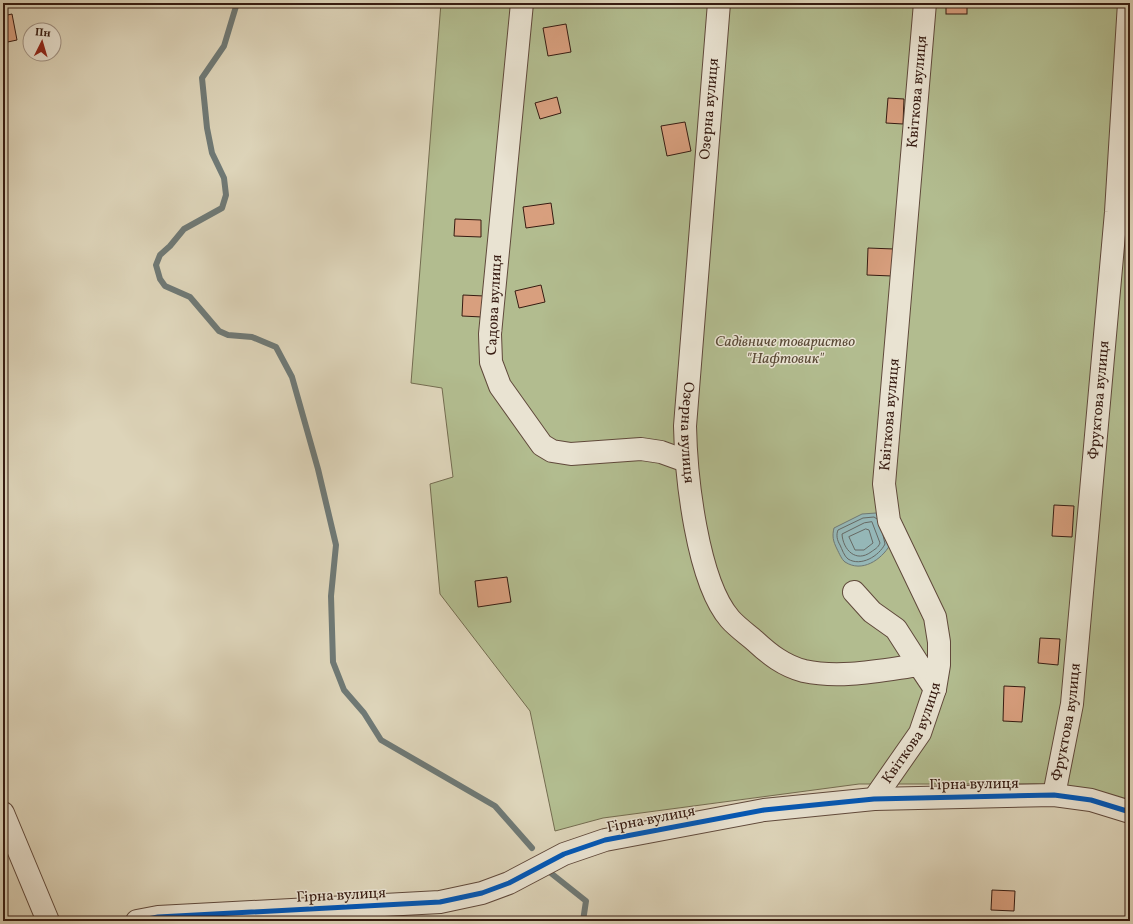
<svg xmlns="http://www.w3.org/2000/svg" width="1133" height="924" font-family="Vollkorn,serif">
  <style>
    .green { fill: #b2bc8f; stroke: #746c50 }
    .water { fill: #95b7b7; stroke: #6f7975 }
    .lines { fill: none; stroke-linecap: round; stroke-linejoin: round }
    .shore { stroke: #666964; stroke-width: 1 }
    .stream { stroke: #6f7975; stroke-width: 6 }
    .building { fill: #d89f7e; stroke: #361b11 }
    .minor-casing { stroke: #60493b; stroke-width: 24 }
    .minor { stroke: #e9e3d2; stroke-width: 22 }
    .cycleway-casing { stroke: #e9e3d2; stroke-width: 8 }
    .cycleway { stroke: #0057b8; stroke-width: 5 }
    .labels { text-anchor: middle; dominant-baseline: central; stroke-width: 3; stroke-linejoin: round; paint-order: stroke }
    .street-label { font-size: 15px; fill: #361b11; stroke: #e9e3d2 }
    .park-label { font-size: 15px; font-style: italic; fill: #5b4b37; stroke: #e9e3d2 }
  </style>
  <rect width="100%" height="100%" fill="#ddd4b9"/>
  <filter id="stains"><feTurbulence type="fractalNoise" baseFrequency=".005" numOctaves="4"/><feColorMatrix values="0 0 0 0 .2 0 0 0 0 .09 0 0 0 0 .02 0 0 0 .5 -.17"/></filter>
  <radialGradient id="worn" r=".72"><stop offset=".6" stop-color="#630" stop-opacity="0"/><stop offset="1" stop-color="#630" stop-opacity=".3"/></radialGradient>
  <path class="green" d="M441 3H1130V804L1100 792 1036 784H859L603 818 555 831 530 711 440 594 430 484 453 477 442 388 411 383Z"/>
  <path class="water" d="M876 513 882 518 890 545C881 560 862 573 845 562 842 560 839 553 837 549 833 541 832 536 834 528L862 514Z"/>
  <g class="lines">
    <g class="shore">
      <path d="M877 519 874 517 863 518 838 530C836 535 837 540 840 545 842 549 844 556 848 559 861 567 879 556 885 544L883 535"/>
      <path d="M872 522 880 543C878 548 875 549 871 552 856 563 843 550 842 534L864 523Z"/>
      <path d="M866 529 869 530 873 543 864 550H855L849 537Z"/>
    </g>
    <g class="stream">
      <path d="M237 3 224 46 202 78 207 128 212 153 224 178 226 195 222 208 184 229 170 246 160 255 156 265 160 279 165 286 190 297 219 331 228 335 252 337 276 347 292 377 318 469 336 545 331 596 333 662 344 690 364 713 381 740 495 806 532 848"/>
      <path d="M547 870 586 901 583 921"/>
    </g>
  </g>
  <g class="building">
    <rect x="946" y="3" width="21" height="11"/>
    <path d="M12 14 17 40 3 43V16Z"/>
    <path d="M566 24 571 52 548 56 543 28Z"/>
    <path d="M557 97 561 113 540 119 535 103Z"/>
    <path d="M888 98 904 99 903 124 886 123Z"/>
    <path d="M685 122 691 151 667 156 661 126Z"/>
    <path d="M551 203 554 224 526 228 523 207Z"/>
    <path d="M455 219 481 220V237L454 236Z"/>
    <path d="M868 248 894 249 892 276 867 275Z"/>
    <path d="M541 285 545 302 519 308 515 291Z"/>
    <path d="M463 295 484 296 482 317 462 316Z"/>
    <path d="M1054 505 1074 506 1072 537 1052 536Z"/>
    <path d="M507 577 511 602 478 607 475 581Z"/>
    <path d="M1040 638 1060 639 1058 665 1038 663Z"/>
    <path d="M1004 686 1025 687 1022 722 1003 721Z"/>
    <path d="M992 890 1015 891 1014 911 991 910Z"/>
  </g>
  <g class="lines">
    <g class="minor-casing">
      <g id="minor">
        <path d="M522 3 490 334 491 362 500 386 542 445 552 451 571 454 641 449 661 452 686 461"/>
        <path id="s1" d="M719 3 685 426C686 476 697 581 730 619 737 627 747 634 755 641 769 654 784 666 804 671 841 679 882 670 919 665L935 689"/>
        <path d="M854 592 872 612 896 629 919 665"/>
        <path id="s2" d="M1054 795 1072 704 1116 212 1129 3"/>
        <path id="s3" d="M874 799 920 733 935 689 939 665V642L935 617 889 521 884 484 925 3"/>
        <path d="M3 813 48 921"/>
        <path d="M137 921 158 917 440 902 482 893 509 883 564 854 605 840 764 810 874 799 1054 795 1091 800 1130 812"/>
      </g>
    </g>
    <use href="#minor" class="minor"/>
    <g class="cycleway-casing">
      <path id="cycleway" d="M137 921 158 917 440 902 482 893 509 883 564 854 605 840 764 810 874 799 1054 795 1091 800 1130 812"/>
    </g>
    <use href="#cycleway" class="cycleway"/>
  </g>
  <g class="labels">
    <g class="street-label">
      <text stroke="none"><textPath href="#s3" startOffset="737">Квіткова вулиця</textPath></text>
      <text transform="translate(710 109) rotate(-85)">Озерна вулиця</text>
      <text transform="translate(495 305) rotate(-87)">Садова вулиця</text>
      <text stroke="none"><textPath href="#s2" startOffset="398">Фруктова вулиця</textPath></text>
      <text stroke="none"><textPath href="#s3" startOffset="413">Квіткова вулиця</textPath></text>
      <text stroke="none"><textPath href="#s1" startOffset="431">Озерна вулиця</textPath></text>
      <text stroke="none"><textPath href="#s2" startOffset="74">Фруктова вулиця</textPath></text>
      <text stroke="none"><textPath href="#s3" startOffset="77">Квіткова вулиця</textPath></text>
      <text transform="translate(974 785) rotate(-1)">Гірна вулиця</text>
      <text transform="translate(651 820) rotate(-11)">Гірна вулиця</text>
      <text transform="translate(341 896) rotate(-3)">Гірна вулиця</text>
    </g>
    <g class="park-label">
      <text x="785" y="342">Садівниче товариство<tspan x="785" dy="17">"Нафтовик"</tspan></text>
    </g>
  </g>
  <rect width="1133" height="924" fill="none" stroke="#ddd4b9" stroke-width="16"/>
  <rect x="4" y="4" width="1125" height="916" fill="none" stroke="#361b11" stroke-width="2"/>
  <rect x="8" y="8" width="1117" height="908" fill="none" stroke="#361b11"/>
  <g transform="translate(42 42) rotate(5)"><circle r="19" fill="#e9e3d2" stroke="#a19385"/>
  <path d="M0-3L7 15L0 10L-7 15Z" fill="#8f2418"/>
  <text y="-6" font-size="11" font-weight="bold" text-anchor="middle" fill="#361b11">Пн</text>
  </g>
  <rect width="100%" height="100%" filter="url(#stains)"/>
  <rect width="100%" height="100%" fill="url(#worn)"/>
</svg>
